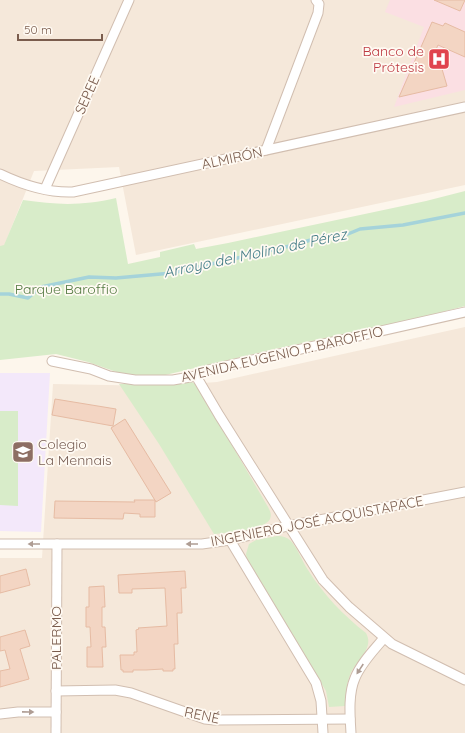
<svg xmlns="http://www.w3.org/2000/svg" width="465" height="733" font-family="Quicksand,sans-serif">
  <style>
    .residential { fill: #f5e8da }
    .education { fill: #f3e8fa }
    .medical { fill: #fbdfe3 }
    .green { fill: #d8ecc9 }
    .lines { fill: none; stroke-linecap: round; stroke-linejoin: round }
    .stream { stroke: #a5d3da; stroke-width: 3.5 }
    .building { fill: #f3d5c3; stroke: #e6bba3 }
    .street-casing { stroke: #d1beb0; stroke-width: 11 }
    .street { stroke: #fff; stroke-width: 9 }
    .oneway { fill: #af9d94 }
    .labels { text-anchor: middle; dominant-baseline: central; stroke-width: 3.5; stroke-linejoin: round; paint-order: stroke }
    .health-label { font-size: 14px; fill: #be3a42; stroke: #fffaf3; text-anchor: end }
    .street-label { font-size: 14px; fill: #7a5c4d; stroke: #fffaf3 }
    .park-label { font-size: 14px; fill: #537a41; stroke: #fffaf3 }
    .education-label { font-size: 14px; fill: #785e54; stroke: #fffaf3; text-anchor: start }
    .water-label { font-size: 15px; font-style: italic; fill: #437c86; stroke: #fffaf3 }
  </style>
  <rect width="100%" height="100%" fill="#fdf6ec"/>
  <g class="residential">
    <path d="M0 0H465V185L136 255 119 167 34 171 4 246H0Z"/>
    <path d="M465 327V733H0V558H42L53 384 161 386 217 382Z"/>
  </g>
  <path class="education" d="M0 373H50L41 532 0 531Z"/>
  <path class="medical" d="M390 0H465V90L394 107 424 27 385 12Z"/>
  <g class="green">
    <path d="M465 191V306L412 320 275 349 157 377H142L125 375 88 362 56 354 0 360V246L4 245 23 200C57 205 82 206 116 198L128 264 160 257V252L194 244 196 249 228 243 426 201Z"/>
    <path d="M190 381 197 385 268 507C270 511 272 514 270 519 265 530 226 533 214 534L159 444 119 384H144Z"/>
    <path d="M0 411H18V506L0 505Z"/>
    <path d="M277 536C282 536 287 537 291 541 298 549 302 561 308 570 323 594 344 616 366 633 375 649 355 661 350 675 346 685 346 696 345 706L329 707 326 691 247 560 246 554 249 544 256 540Z"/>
  </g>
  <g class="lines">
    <path class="stream" d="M0 294H9L28 298 41 287 89 277 116 278 172 273 294 245 324 236 348 234 360 229 403 225 465 213"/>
  </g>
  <g class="building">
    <path d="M434 0H465L460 11Z"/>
    <path d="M432 22 443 26 445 23 465 32V57L438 45 430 63 442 69 447 86 399 97Z"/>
    <path d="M55 399 116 409 113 426 52 415Z"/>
    <path d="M125 419 171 493 156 502 111 428Z"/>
    <path d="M134 500H155V517H140V514L124 513 123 519 54 518 55 501 135 502Z"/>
    <path d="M26 569 30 585 0 593V576Z"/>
    <path d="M185 571 186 588H181L182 613H177L178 644H174L175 669H173V671H163V669L146 670H133V672H123V670H121L120 655H134V652H137L136 630 139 629 138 628 167 626 165 588 132 589V593H119L118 575Z"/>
    <path d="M104 586 105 607H102V627H105L106 647H102L103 667H87V647H91L90 627H86V607H89V587Z"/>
    <path d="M25 630 30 646 20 649 29 679 0 687V671L10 669 5 650 0 651V637Z"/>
  </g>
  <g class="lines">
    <g class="street-casing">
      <g id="street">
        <path d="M266 150 318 13 319 4 316 0"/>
        <path d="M0 174C23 185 48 193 73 192L465 107"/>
        <path d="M45 189 129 0"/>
        <path d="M52 361 91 369 109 376 135 380H173L196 376 208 370 465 312"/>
        <path d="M196 376 219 415 323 580 349 607 392 644 465 680"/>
        <path d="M230 540 316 683 321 701 323 733"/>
        <path d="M0 544H202L230 540 288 526 465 492"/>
        <path d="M56 691 115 690 131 693 205 719 214 720 350 719"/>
        <path d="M0 714 18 712H56"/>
        <path d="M56 733 57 544"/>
        <path d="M351 733C350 716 348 694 355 678 361 663 374 650 384 638"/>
      </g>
    </g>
    <use href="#street" class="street"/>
  </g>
  <defs><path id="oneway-solid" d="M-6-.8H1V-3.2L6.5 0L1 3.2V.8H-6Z"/></defs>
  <g class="oneway">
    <use href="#oneway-solid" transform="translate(34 544) rotate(180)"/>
    <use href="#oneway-solid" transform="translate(192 544) rotate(180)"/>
    <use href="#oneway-solid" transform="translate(360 669) rotate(123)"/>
    <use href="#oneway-solid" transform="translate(28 712) rotate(1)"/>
  </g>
  <defs>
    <g id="hospital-square" transform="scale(1.15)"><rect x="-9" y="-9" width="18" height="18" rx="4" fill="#e0444e" stroke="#fffaf3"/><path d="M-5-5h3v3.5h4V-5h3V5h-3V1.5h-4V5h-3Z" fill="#fff"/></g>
    <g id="school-square" transform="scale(1.15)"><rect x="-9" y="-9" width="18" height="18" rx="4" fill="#8d6e63" stroke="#fffaf3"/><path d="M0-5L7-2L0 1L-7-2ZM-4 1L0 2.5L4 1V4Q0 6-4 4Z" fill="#fff"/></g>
  </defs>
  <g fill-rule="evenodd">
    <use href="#hospital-square" x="439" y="59"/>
    <use href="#school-square" x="23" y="452"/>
  </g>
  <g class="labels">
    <g class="health-label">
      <text x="424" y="51">Banco de<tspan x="424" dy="16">Prótesis</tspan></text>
    </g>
    <g class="street-label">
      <text transform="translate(87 95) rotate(-66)">SEPEE</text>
      <text transform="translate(232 158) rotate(-12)">ALMIRÓN</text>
      <text transform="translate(282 354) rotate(-13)">AVENIDA EUGENIO P. BAROFFIO</text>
      <text transform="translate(317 521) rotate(-11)">INGENIERO JOSÉ ACQUISTAPACE</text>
      <text transform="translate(56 638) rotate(-90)">PALERMO</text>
      <text transform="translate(202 715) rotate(12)">RENÉ</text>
    </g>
    <g class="park-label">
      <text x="66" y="289">Parque Baroffio</text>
    </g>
    <g class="education-label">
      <text x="38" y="444">Colegio<tspan x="38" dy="16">La Mennais</tspan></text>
    </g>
    <g class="water-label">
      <text transform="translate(255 253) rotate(-12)">Arroyo del Molino de Pérez</text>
    </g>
  </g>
  <path d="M18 34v6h84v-6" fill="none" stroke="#7a5c4d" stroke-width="2"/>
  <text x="24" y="34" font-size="12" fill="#7a5c4d" stroke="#fffaf3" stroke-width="3" paint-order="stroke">50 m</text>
</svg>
